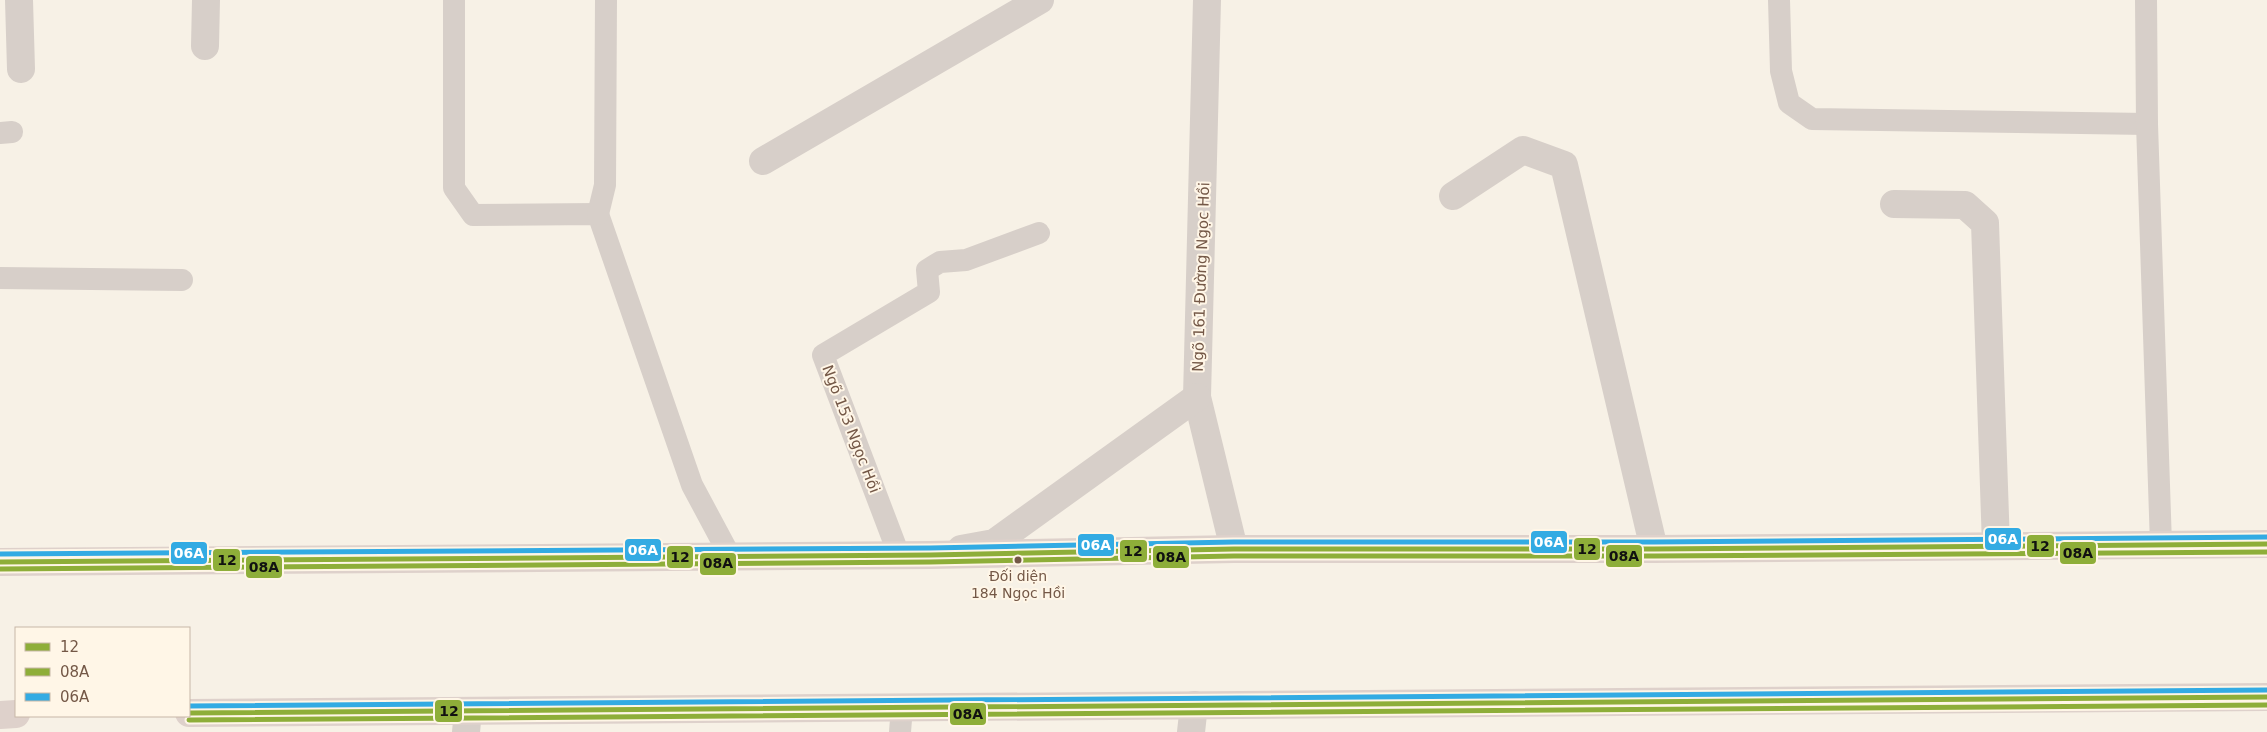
<svg xmlns="http://www.w3.org/2000/svg" width="2267" height="732" font-family="'DejaVu Sans',sans-serif">
  <style>
    .lines { fill: none; stroke-linecap: round; stroke-linejoin: round }
    .lane { stroke: #d7cfc9; stroke-width: 22 }
    .street { stroke: #d7cfc9; stroke-width: 28 }
    .secondary { stroke: #d7cfc9; stroke-width: 28 }
    .highway { stroke: #ded1cb; stroke-width: 28 }
    .bus-1-casing { stroke: #fff6e7; stroke-width: 9 }
    .bus-2-casing { stroke: #fff6e7; stroke-width: 9 }
    .bus-3-casing { stroke: #fff6e7; stroke-width: 9 }
    .bus-1 { stroke: #8eae39; stroke-width: 5 }
    .bus-2 { stroke: #8eae39; stroke-width: 5 }
    .bus-3 { stroke: #33abe3; stroke-width: 5 }
    .bus-dot { fill: #745847; stroke: #fff6e7; stroke-width: 2 }
    .labels { text-anchor: middle; dominant-baseline: central; stroke-width: 4; stroke-linejoin: round; paint-order: stroke }
    .bus-label { font-size: 14px; fill: #745847; stroke: #fff6e7 }
    .street-label { font-size: 15px; fill: #745847; stroke: #fff6e7 }
    .line-badge { stroke: #fff6e7; stroke-width: 2 }
    .badge-label { font-size: 14px; text-anchor: middle; font-weight: bold; fill: #fff }
    .pale-badge-label { font-size: 14px; text-anchor: middle; font-weight: bold; fill: #111 }
  </style>
  <rect width="100%" height="100%" fill="#f7f1e6"/>
  <g class="lines">
    <g class="lane">
      <path d="M454 0V188L473 215 598 214 692 485 730 556"/>
      <path d="M1779 0 1781 71 1789 103 1812 119 2147 124"/>
      <path d="M2146 0 2147 124 2161 545"/>
      <path d="M0 133 12 132"/>
      <path d="M598 214 605 185 606 0"/>
      <path d="M0 278 182 280"/>
      <path d="M899 555 823 355 929 292 927 270 940 262 966 260 1039 233"/>
      <path d="M900 732 902 707"/>
    </g>
    <g class="street">
      <path d="M19 0 21 69"/>
      <path d="M1207 0 1197 397 1234 549"/>
      <path d="M205 46 206 0"/>
      <path d="M763 161 1040 0"/>
      <path d="M1453 196 1523 150 1564 165 1654 549"/>
      <path d="M1894 204 1965 205 1985 223 1996 546"/>
      <path d="M961 549 994 543 1197 397"/>
      <path d="M466 732 468 711"/>
    </g>
    <path class="secondary" d="M1191 732 1194 705"/>
    <g class="highway">
      <path d="M0 562 930 555 1234 549H1654L2267 544"/>
      <path d="M189 713 2267 697"/>
      <path d="M0 715 16 714"/>
    </g>
    <g class="bus-1-casing">
      <g id="bus-1">
        <path d="M0 562 930 555 1234 549H1654L2267 544"/>
        <path d="M189 713 2267 697"/>
      </g>
    </g>
    <g class="bus-2-casing">
      <g id="bus-2">
        <path d="M0 569 930 562 1234 556H1654L2267 552"/>
        <path d="M189 720 2267 705"/>
      </g>
    </g>
    <g class="bus-3-casing">
      <g id="bus-3">
        <path d="M0 554 930 548 1234 542H1654L2267 537"/>
        <path d="M189 706 2267 690"/>
      </g>
    </g>
    <use href="#bus-1" class="bus-1"/>
    <use href="#bus-2" class="bus-2"/>
    <use href="#bus-3" class="bus-3"/>
  </g>
  <circle class="bus-dot" cx="1018" cy="560" r="4.5"/>
  <g class="labels">
    <g class="bus-label">
      <text x="1018" y="576">Đối diện<tspan x="1018" dy="17">184 Ngọc Hồi</tspan></text>
    </g>
    <g class="street-label">
      <text transform="translate(1201 277) rotate(-88)">Ngõ 161 Đường Ngọc Hồi</text>
      <text transform="translate(851 429) rotate(69)">Ngõ 153 Ngọc Hồi</text>
    </g>
  </g>
  <g class="line-badge">
    <rect x="1984" y="527" width="38" height="24" rx="5" fill="#33abe3"/>
    <rect x="1530" y="530" width="38" height="24" rx="5" fill="#33abe3"/>
    <rect x="1077" y="533" width="38" height="24" rx="5" fill="#33abe3"/>
    <rect x="2026" y="534" width="29" height="24" rx="5" fill="#8eae39"/>
    <rect x="1573" y="537" width="28" height="24" rx="5" fill="#8eae39"/>
    <rect x="624" y="538" width="38" height="24" rx="5" fill="#33abe3"/>
    <rect x="1119" y="539" width="29" height="24" rx="5" fill="#8eae39"/>
    <rect x="170" y="541" width="38" height="24" rx="5" fill="#33abe3"/>
    <rect x="2059" y="541" width="38" height="24" rx="5" fill="#8eae39"/>
    <rect x="1605" y="544" width="38" height="24" rx="5" fill="#8eae39"/>
    <rect x="666" y="545" width="28" height="24" rx="5" fill="#8eae39"/>
    <rect x="1152" y="545" width="38" height="24" rx="5" fill="#8eae39"/>
    <rect x="212" y="548" width="29" height="24" rx="5" fill="#8eae39"/>
    <rect x="699" y="552" width="38" height="24" rx="5" fill="#8eae39"/>
    <rect x="245" y="555" width="38" height="24" rx="5" fill="#8eae39"/>
    <rect x="434" y="699" width="29" height="24" rx="5" fill="#8eae39"/>
    <rect x="949" y="702" width="38" height="24" rx="5" fill="#8eae39"/>
  </g>
  <g class="badge-label">
    <text x="2003" y="544">06A</text>
    <text x="1549" y="547">06A</text>
    <text x="1096" y="550">06A</text>
    <text x="643" y="555">06A</text>
    <text x="189" y="558">06A</text>
  </g>
  <g class="pale-badge-label">
    <text x="2040" y="551">12</text>
    <text x="1587" y="554">12</text>
    <text x="1133" y="556">12</text>
    <text x="2078" y="558">08A</text>
    <text x="1624" y="561">08A</text>
    <text x="680" y="562">12</text>
    <text x="1171" y="562">08A</text>
    <text x="227" y="565">12</text>
    <text x="718" y="568">08A</text>
    <text x="264" y="572">08A</text>
    <text x="449" y="716">12</text>
    <text x="968" y="719">08A</text>
  </g>
  <rect x="15" y="627" width="175" height="90" fill="#fff6e7" stroke="#c7b7a7"/>
  <rect x="25" y="643" width="25" height="8" fill="#8eae39" stroke="#c7b7a7"/>
  <text x="60" y="652" font-size="15" fill="#745847">12</text>
  <rect x="25" y="668" width="25" height="8" fill="#8eae39" stroke="#c7b7a7"/>
  <text x="60" y="677" font-size="15" fill="#745847">08A</text>
  <rect x="25" y="693" width="25" height="8" fill="#33abe3" stroke="#c7b7a7"/>
  <text x="60" y="702" font-size="15" fill="#745847">06A</text>
</svg>
